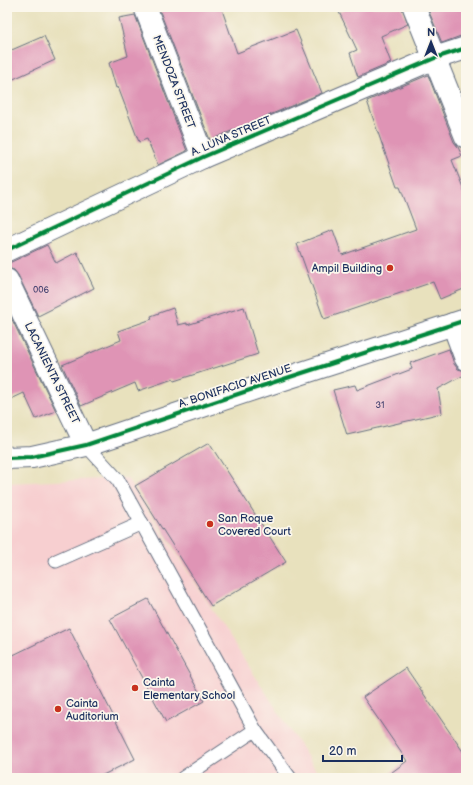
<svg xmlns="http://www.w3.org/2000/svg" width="473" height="785" font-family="'Balsamiq Sans',sans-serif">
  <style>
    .built { fill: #f7cfd0 }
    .building { fill: #df94b5 }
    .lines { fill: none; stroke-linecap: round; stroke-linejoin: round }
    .lane-casing { stroke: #636d7f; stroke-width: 15 }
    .street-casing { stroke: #636d7f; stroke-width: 24 }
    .secondary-casing { stroke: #636d7f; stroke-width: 24 }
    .lane { stroke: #fff; stroke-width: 13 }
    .street { stroke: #fff; stroke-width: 22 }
    .secondary { stroke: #fff; stroke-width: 22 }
    .cycleway-casing { stroke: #fbf7ec; stroke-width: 6 }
    .cycleway { stroke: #00873e; stroke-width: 4 }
    .poi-dot { fill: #c8321e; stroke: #fbf7ec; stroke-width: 1.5 }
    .labels { text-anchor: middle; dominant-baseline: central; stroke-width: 3.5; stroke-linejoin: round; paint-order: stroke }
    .number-label { font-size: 9px; fill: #4c4874 }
    .street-label { font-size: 11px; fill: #1b2f5e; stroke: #fbf7ec }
    .poi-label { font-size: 11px; fill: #1b2f5e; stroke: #fbf7ec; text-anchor: start }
  </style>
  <rect width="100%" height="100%" fill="#fbf7ec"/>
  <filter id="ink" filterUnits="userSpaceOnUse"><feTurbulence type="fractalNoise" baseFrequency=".025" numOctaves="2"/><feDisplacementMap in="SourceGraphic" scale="8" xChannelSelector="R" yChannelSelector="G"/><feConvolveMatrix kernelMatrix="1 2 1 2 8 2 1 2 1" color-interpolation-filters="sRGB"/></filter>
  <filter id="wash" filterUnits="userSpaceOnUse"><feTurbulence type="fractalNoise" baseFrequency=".012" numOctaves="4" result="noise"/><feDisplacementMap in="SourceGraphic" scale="16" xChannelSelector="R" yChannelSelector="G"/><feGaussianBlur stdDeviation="0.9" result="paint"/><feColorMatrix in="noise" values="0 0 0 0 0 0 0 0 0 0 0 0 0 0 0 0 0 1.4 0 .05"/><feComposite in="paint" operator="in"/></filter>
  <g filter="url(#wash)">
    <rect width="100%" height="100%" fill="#e8e1bd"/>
    <path class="built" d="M127 478 217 617 321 778H7V483Z"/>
    <g id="blocks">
      <g class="building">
        <path d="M167 7H221L237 53 296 30 322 93 210 140 159 9Z"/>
        <path d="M351 7H402L408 24 381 36 391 63 358 77 350 53 357 50 339 12Z"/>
        <path d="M427 7H466V34L442 43Z"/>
        <path d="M135 15 187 151 158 165 147 139 139 142 118 87 116 88 109 63 128 56 119 18Z"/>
        <path d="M44 36 55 60 7 82V52Z"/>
        <path d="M428 75 454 142 458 147 462 156 452 160 466 195V288L440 299 433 282 324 319 297 244 333 230 342 255 416 229 400 187H397L367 101Z"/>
        <path d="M47 245 56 263 77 252 94 288 38 316 18 275 14 270 7 268V264Z"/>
        <path d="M244 307 258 354 174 381 173 379 138 391 135 383 81 406 62 365 121 340 118 331 152 319 151 316 173 308 178 325 187 323V325Z"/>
        <path d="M7 309 56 411 36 419 24 393 7 401Z"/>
        <path d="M449 349 454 364 458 369 466 371V374L438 389 442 413 347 435 333 390 355 385 357 390 412 369 410 363Z"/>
        <path d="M209 443 286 562 211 606 135 486Z"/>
        <path d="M148 599 204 701 166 722 110 619Z"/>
        <path d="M69 628 135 759 97 778H7V658Z"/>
        <path d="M406 668 466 756V778H384L407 761 363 697Z"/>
      </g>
    </g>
  </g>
  <g filter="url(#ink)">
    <use href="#blocks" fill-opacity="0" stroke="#636d7f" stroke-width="1"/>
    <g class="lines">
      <g class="lane-casing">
        <g id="lane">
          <path d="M86 445 118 480 255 730 290 778"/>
          <path d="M56 561 142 523"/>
          <path d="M183 778 255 730"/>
        </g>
      </g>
      <g class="street-casing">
        <g id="street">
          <path d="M145 7 203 157"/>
          <path d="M414 7 466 137"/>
          <path d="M7 250 203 157 435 58 466 48"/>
          <path d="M7 280 86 445"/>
          <path d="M453 324 466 359"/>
        </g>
      </g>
      <g class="secondary-casing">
        <path id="secondary" d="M7 458 32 457 86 445 259 387 466 320"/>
      </g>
      <use href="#lane" class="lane"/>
      <use href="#street" class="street"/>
      <use href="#secondary" class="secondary"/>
      <g class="cycleway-casing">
        <g id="cycleway">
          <path d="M7 250 203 157 435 58 466 48"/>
          <path d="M7 458 32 457 86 445 259 387 466 320"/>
        </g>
      </g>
      <use href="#cycleway" class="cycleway"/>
    </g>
  </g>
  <g class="poi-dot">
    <circle cx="390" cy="268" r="4"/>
    <circle cx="210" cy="524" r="4"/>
    <circle cx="135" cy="688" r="4"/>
    <circle cx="58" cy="709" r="4"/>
  </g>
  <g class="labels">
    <g class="number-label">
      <text x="41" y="290">006</text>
      <text x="380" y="405">31</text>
    </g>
    <g class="street-label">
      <text transform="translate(174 82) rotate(69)">MENDOZA STREET</text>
      <text transform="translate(231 136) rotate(-23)">A. LUNA STREET</text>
      <text transform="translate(52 373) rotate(64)">LACANIENTA STREET</text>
      <text transform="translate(235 386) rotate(-18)">A. BONIFACIO AVENUE</text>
    </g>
    <g class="poi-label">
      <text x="382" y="268" text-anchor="end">Ampil Building</text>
      <text x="218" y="518">San Roque<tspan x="218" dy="13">Covered Court</tspan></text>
      <text x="143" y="682">Cainta<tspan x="143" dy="13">Elementary School</tspan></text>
      <text x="66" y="703">Cainta<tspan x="66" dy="13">Auditorium</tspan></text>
    </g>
  </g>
  <rect width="473" height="785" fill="none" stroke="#fbf7ec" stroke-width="24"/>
  <g transform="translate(431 42)" stroke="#fbf7ec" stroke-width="3" paint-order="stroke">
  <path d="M0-3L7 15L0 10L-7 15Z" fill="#1b2f5e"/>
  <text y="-6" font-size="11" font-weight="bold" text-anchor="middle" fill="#1b2f5e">N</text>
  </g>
  <path d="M323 755v6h79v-6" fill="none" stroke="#1b2f5e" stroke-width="2"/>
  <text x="329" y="755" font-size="12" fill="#1b2f5e" stroke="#fbf7ec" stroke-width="3" paint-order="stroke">20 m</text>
</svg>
